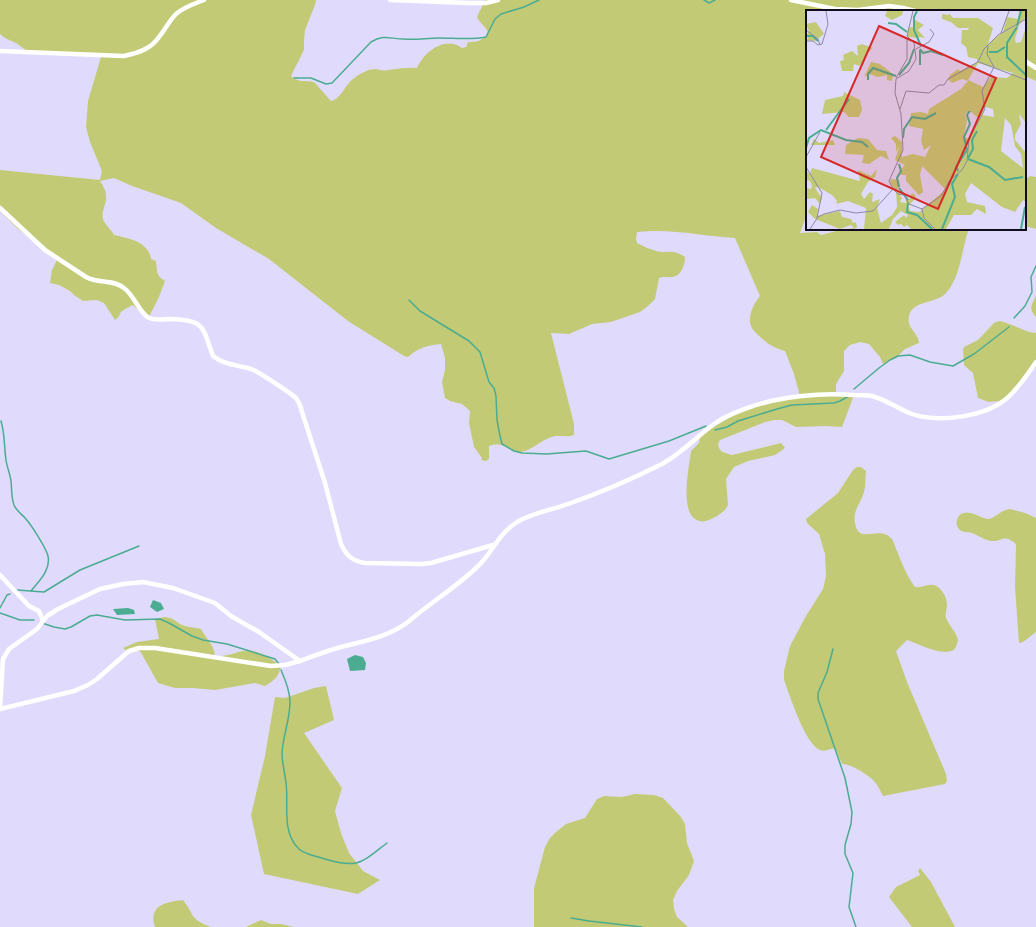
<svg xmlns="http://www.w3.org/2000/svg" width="1036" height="927" font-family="Rubik,sans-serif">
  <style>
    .green { fill: #c3ca75 }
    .water { fill: #4bac91 }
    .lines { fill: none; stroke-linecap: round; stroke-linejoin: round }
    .stream { stroke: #4bac91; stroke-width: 1.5 }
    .minor { stroke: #fff; stroke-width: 4.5 }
    .inset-river { fill: none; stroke: #4bac91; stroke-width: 2 }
    .inset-road { fill: none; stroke: #8d88a3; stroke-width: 1 }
    .view { fill: #d62828; fill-opacity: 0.15; stroke: #d62828; stroke-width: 2 }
    .inset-edge { fill: none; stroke: #100c1e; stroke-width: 2 }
  </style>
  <rect width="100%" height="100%" fill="#e0dbfc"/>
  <g class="green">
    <path d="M0 0H316L315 5 305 30 304 41V50L291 76C298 83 305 80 314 82L331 101C341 99 345 85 353 79 359 74 368 69 376 69 380 70 384 71 388 70 398 69 407 67 417 68 424 52 445 35 462 48L466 47 468 42C477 42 483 41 488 33 487 27 480 24 477 17L485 0H1036V81L1025 76V11H901L887 9 886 11H807V214L800 233 817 232 821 235 844 229H969C961 250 961 279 944 295 935 303 912 301 909 316 906 328 918 332 919 343L905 349 897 357 883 364 880 357 869 344 860 342 850 345 844 351V371L836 384V395H854L842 427 826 426 796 427 782 420H774L765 422 720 440 718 444 719 448 722 452 732 455 781 443 785 448 775 455 748 461 734 467 726 479 728 505C725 512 716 517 709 520 704 522 700 522 695 519 680 509 689 467 691 451L699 443 700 435 746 408 800 396 794 374 785 351C773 348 767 343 758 335 756 333 753 330 752 328 746 318 754 303 760 296L735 238C703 236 670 228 637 232L636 239 637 243C643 246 649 249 656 251 669 254 671 248 685 257 685 264 682 276 672 277 668 278 664 276 659 278L655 299 648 306 640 312 611 322 592 324 569 334 551 333 574 424V435C566 438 558 434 549 438 540 441 532 450 521 452 509 454 507 440 489 446V459L486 461 481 460 482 458 474 447 469 423 470 411 462 404 450 401 445 398 442 382 445 370V358L441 344C428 345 418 348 408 357L404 356 348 321 269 259 216 228 181 203 132 186 114 178 100 181C103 186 106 190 106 196 107 203 101 211 103 219 105 225 111 229 114 235 128 238 149 242 151 259L156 261C157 271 156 276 165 281L159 297 148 319 133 305C129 307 124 309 121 312 119 316 119 317 115 320L104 303 97 300 83 301 74 295 70 291 59 285 50 283 52 270 57 260 17 228 0 211V170L100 180 102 171 90 142 86 127 88 101 101 57 27 51 16 43 5 38 0 34Z"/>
    <path d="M1030 176 1036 177V229L1025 226V180Z"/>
    <path d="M1036 295V317C1028 308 1032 305 1036 295Z"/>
    <path d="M999 321C1012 323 1023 332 1036 333V367L1027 374 1012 395 1000 401 989 402 978 398 973 373 964 365 963 350 964 347 978 340 994 323Z"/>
    <path d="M857 467H861L866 471C865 478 866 485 864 492 860 506 851 511 856 527 861 543 879 526 891 538 894 541 895 547 897 551 902 564 907 576 915 587 922 588 927 584 934 585 942 588 947 597 947 605 947 610 945 614 946 618 949 626 956 631 958 640 957 644 956 650 951 651 939 655 919 644 907 640L896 651 907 682 946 774 947 781 945 784 883 796C881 792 878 786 875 782 870 776 850 763 842 764L835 748C830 749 825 752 820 750 805 744 790 696 784 680V671L790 646 806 616 823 589 826 576 825 554 819 534 807 523 806 519 838 493 853 470Z"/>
    <path d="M1010 509 1025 513 1036 518V632L1023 642 1019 643 1015 587 1016 544C1003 533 1003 542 991 541 982 540 976 532 965 532 954 531 954 515 964 513 973 511 980 518 988 519 995 519 1000 510 1010 509Z"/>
    <path d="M165 617C176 618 178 625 185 626 190 628 196 627 201 629 206 639 214 644 215 656 226 657 233 653 243 651 256 648 271 659 281 666 279 676 274 681 265 686L255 683 215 690 193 688H175L158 683 140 651H127L123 648 137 642 159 639 155 619Z"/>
    <path d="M326 686 334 720 304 733 342 788 335 811 341 833 349 853 363 871 380 880 358 894 264 874 251 815 265 756 275 697 285 698 314 688Z"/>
    <path d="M635 794 654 795 663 798 681 817 685 824 687 843 694 861 689 875 677 891 673 900 674 909 677 917 688 927H534V888L545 847 550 838 556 832 566 824 585 818 597 799 604 796 622 797Z"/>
    <path d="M920 868 931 882 955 927H912L889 897 896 887 920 875 918 871Z"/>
    <path d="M183 900C195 915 189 919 211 927H155C148 905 166 902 183 900Z"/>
    <path d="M261 920 271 924H281L294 927H246Z"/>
  </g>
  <g class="water">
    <path d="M153 600 161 603 164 609 157 612 150 607Z"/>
    <path d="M128 608 134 610 135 614 117 615 113 609Z"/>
    <path d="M355 655 363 657 366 663 365 670 350 671 347 659Z"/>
  </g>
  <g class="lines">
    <g class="stream">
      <path d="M704 0 709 3 715 0"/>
      <path d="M294 78H311L326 84 332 83 371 42C384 34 390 39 404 39 416 40 427 38 439 38 454 38 471 40 486 37L495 19 501 14 524 7 539 0"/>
      <path d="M409 300 420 311 469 341 480 352 489 382 494 388 496 396 497 420 500 436 502 444 514 451 522 453 546 454 586 451 609 459 669 441 706 426"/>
      <path d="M1014 318 1025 306 1032 292 1031 277 1036 266"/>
      <path d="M854 389 879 368 890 360 898 356 910 355 930 362 953 366 974 354 1009 327"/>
      <path d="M1 421C5 434 4 447 6 460 7 467 10 474 11 481 12 489 11 497 14 505 17 512 22 514 26 519 32 526 46 548 48 556 51 570 39 581 31 591"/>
      <path d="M715 430 727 427 738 421 777 409 792 405 834 403 840 401 849 396"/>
      <path d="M17 590 44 592 80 570 139 546"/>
      <path d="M0 608 7 595 10 594"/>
      <path d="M0 613 20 620H34"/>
      <path d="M42 623 54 627 65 629 71 627 90 616 97 615 125 620 160 619 169 623 192 636 203 640 227 644 275 659 279 664"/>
      <path d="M833 649 827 672 818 693V699L845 778 852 812 851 824 845 845V854L853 873 849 907 856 927"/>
      <path d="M281 670C285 679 290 692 290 702 290 719 283 736 282 753 282 763 285 773 286 783 289 804 281 832 299 849 306 855 316 856 325 859 358 869 361 863 387 843"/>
      <path d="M571 918 589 921 642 927"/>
    </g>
    <g class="minor">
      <path d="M390 0 469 3H486L498 0"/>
      <path d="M791 0 835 9 858 10 889 6 903 8 915 11"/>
      <path d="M0 51 124 56C138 53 151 49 159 37 165 30 169 21 176 14 184 7 194 4 204 0"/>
      <path d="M1025 61 1036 68"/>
      <path d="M0 208 45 250 86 277C98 284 113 279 124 288 135 296 139 313 149 318 156 321 163 319 170 319 206 320 202 327 213 356 224 365 238 365 251 369 256 370 292 394 296 398 299 402 301 407 302 412L325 483 341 544C346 555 352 561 365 563L422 564 431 563 493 545"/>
      <path d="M0 575 29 606 39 611 43 621"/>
      <path d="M0 709 3 659 9 649 37 629 47 616 58 609 100 589 123 584 143 582 173 588 215 603 231 616 259 632 300 661C313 656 327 651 341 647 365 641 388 637 408 622 430 603 455 588 476 568 493 553 496 536 517 522 532 513 551 510 568 504 600 493 632 479 662 464 682 453 698 435 717 422 731 413 754 405 771 401 798 395 827 393 854 395 860 395 867 395 872 396 887 400 898 409 912 414 939 423 984 417 1006 399 1018 389 1027 375 1036 362"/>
      <path d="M0 709 74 691 88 685 97 679 129 651 139 648H155L271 666 285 665 300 661"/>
    </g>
  </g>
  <g transform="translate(806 10)">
    <rect width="220" height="220" fill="#e0dbfc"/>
    <path d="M81 1H97L96 5 86 10 79 6ZM213 1H220V7L213 15 209 29 210 33 215 32 220 17V113L213 104 215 114 209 125V130L220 143V192L217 190 209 202 196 197 165 173 159 184 161 192 179 196 180 204 171 199 165 205H148L140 219H105L101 215 98 217 95 214 92 215 89 212 98 205 100 208 102 205 95 201 87 209 83 219H58L60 198 42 191 30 194 31 191 26 185 12 177 9 178 16 188 14 194 9 188 1 189 0 200V178L5 179 6 176 4 171 0 170V161L4 164 6 158 54 171 52 160 65 166 71 159 69 167 62 172 55 184 58 189 64 182 67 184 66 192 74 189 71 198 75 213 86 205 91 197 90 181 84 173 85 169 93 170 94 176 90 180 96 183 93 184 96 188 94 192 100 193V185L103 190 106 183 109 185 110 188 102 196 104 201 113 202 138 181 139 179 116 156 114 165 117 182 113 185 100 171V165H95V159L99 155 89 150 94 134 90 142V134L85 128 89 126 96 132V147L107 144 119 147 125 135 118 140 115 131 117 119 103 116 105 103 115 102 122 104 123 99 155 79 162 71 156 69 146 73 142 69 144 65 152 59 154 61 171 52V49L162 47 160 37 155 33 156 20H162L163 18H152L145 12 136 9V4L143 5V3L147 8H172L187 18 182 34 197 22 201 7 212 9ZM172 53 196 60 207 63 201 68 185 67 177 77 162 70ZM179 97 187 99 188 107 176 105ZM164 101 173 109 163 129 158 127 161 110 159 104ZM199 108 205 115 209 136 215 144 217 158 195 141ZM109 10 118 15 112 20 119 28 113 27 112 33 111 28 101 27 102 18 107 17ZM10 12 18 24 9 31 1 30 3 26H0L3 21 0 14ZM56 34 67 38 60 44 58 52 53 56 48 54 47 61H36L34 51 38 50 37 45 46 41 52 46 51 36ZM65 52 74 54 87 64 86 71 81 70V65L72 67 63 64 58 67ZM38 82 54 90 56 100 53 107H43L38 102 16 104 19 90 37 86ZM52 128 62 129 71 140 80 141 83 150 75 146 63 154 56 153 58 145 39 144 40 135ZM8 129 13 133 27 130 29 135H5ZM6 195 12 199 11 206 34 201 36 207 45 209 47 213 50 212 51 217 48 219H42L48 218 45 215 34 219 9 209 2 202Z" fill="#c3ca75" fill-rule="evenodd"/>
    <path class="inset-river" d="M111 1 108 7V20L115 36M82 13 90 14 101 22M211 16 215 1M211 17 201 33V47L220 65M0 26H7L12 31M114 39 117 43 125 41 137 45M114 40V55M183 42H191L199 37M93 65 103 53 108 39M62 70V64L67 58 90 66M20 120 43 89M97 128 98 119 106 107 119 109 130 103M0 138 3 128 15 120 40 130 56 132 62 137M162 148 167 139 166 130 171 121M162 149 183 157 199 170 217 167M152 161 150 157 161 140 158 127 164 114 161 105 164 101M93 177 91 168 95 161 93 154M93 178 102 190M102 193 101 202 111 205 126 219M136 219 149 187 146 174 152 164M215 219 219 197"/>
    <path class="inset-road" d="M107 1 101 26 108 33 110 49 103 61 90 69 89 83 95 104 97 140 83 171 87 179 92 184 98 185 103 194 116 199 118 208 129 219M0 20 12 29 14 35M195 23 203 1M0 31H7L12 35 16 34 22 14 20 1M110 39 123 32 128 24 124 19M173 52 220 70M90 68 101 49V28M94 99 100 81 123 83 133 75H138L142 69 172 52 178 39 192 25 220 9M0 147 14 122M0 157 16 183 11 208M116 199 135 186 144 170 156 160 161 151 163 129 179 99 176 81 188 57 181 44 182 36M4 219 12 207 18 204 34 200 50 203 67 201 87 179"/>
    <path class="view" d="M73 16 190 68 132 199 15 147Z"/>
    <rect width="220" height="220" class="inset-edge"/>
  </g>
</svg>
